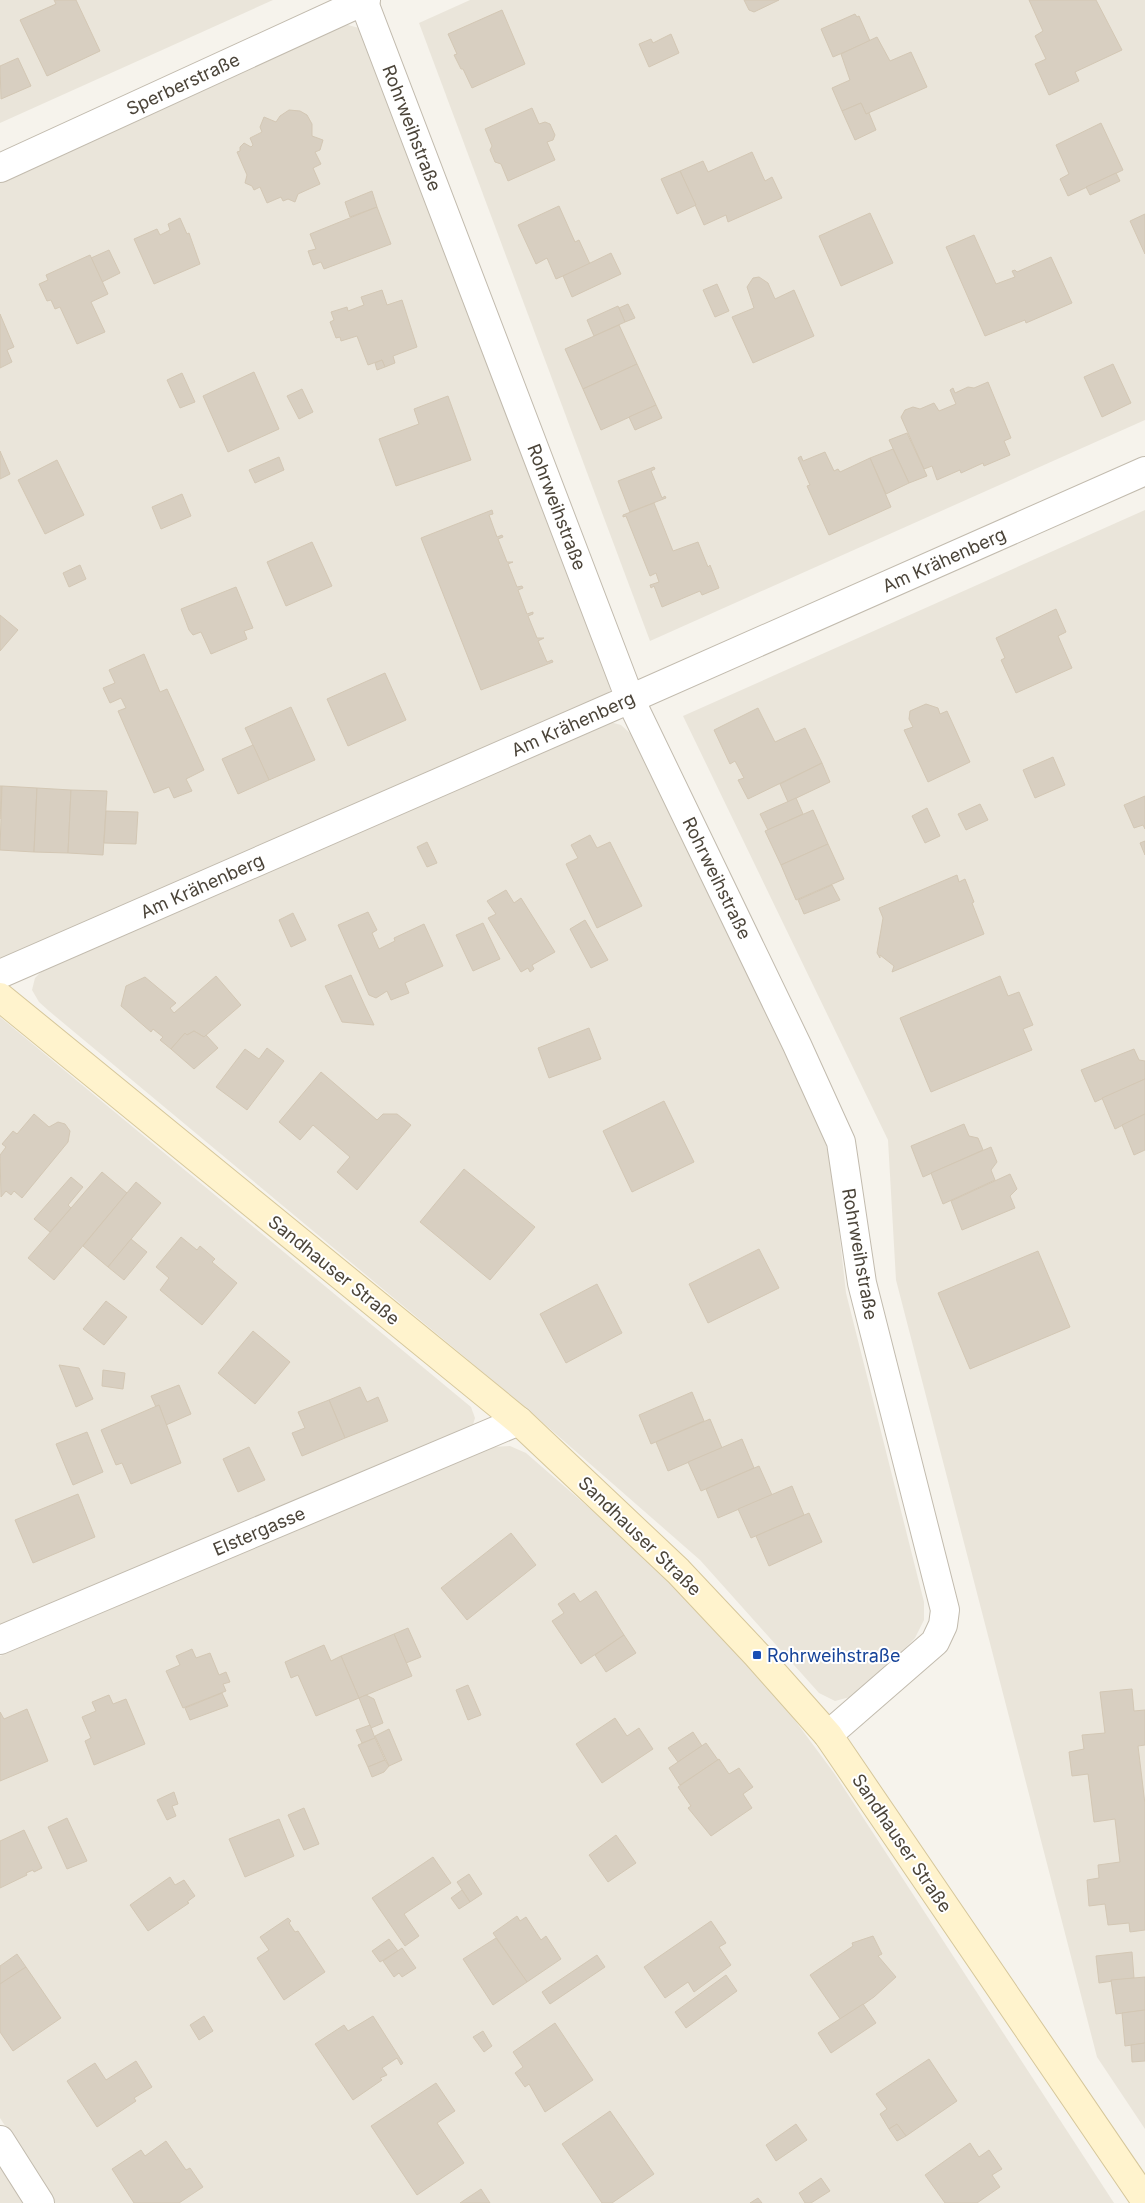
<svg xmlns="http://www.w3.org/2000/svg" width="1145" height="2203" font-family="Inter,sans-serif">
  <style>
    .residential { fill: #eae5da }
    .building { fill: #d8cfc1; stroke: #d3c7b4 }
    .lines { fill: none; stroke-linecap: round; stroke-linejoin: round }
    .minor-casing { stroke: #c2bbae; stroke-width: 30 }
    .secondary-casing { stroke: #d6c79b; stroke-width: 30 }
    .minor { stroke: #fff; stroke-width: 28 }
    .secondary { stroke: #fff3cd; stroke-width: 28 }
    .transit-dot { fill: #1a4fb4; stroke: #fff; stroke-width: 2 }
    .labels { text-anchor: middle; dominant-baseline: central; stroke-width: 4; stroke-linejoin: round; paint-order: stroke }
    .street-label { font-size: 18px; fill: #4b4439; stroke: #fff }
    .transit-label { font-size: 18px; fill: #164399; stroke: #fff; text-anchor: start }
  </style>
  <rect width="100%" height="100%" fill="#f6f3ec"/>
  <g class="residential">
    <path d="M0 0H273L0 123Z"/>
    <path d="M470 0H1145V420L650 641 419 23Z"/>
    <path d="M348 25 359 28 367 36 612 689 604 696 8 957 0 958V181L339 27Z"/>
    <path d="M1145 510V2129L1097 2057 896 1280 888 1140 683 716Z"/>
    <path d="M610 722 621 725 632 735 822 1130 832 1168 846 1293 924 1602V1620L915 1638 861 1694 835 1701 819 1693 700 1560 533 1414 49 1011 39 1002 32 990 35 978 43 970Z"/>
    <path d="M0 1017 471 1407 475 1418 472 1428 0 1628Z"/>
    <path d="M510 1446 526 1453 656 1566 768 1684 834 1773 1114 2203H55L0 2118V1656L492 1447Z"/>
    <path d="M0 2155 31 2203H0Z"/>
  </g>
  <g class="building">
    <path d="M54 0H76L100 51 47 76 20 20 56 4Z"/>
    <path d="M744 0H779L754 12 749 10Z"/>
    <path d="M1029 0H1096L1122 50 1075 72 1079 81 1049 95 1035 64 1046 59 1035 36 1043 31Z"/>
    <path d="M502 10 525 64 472 88 463 69H461L454 55 457 54 448 34Z"/>
    <path d="M855 14 857 17 859 16 870 41 833 57 821 29Z"/>
    <path d="M671 34 679 53 649 67 639 44 651 39 653 43Z"/>
    <path d="M877 37 890 61 911 52 927 87 866 114 861 103 842 111 832 88 850 80 841 54Z"/>
    <path d="M18 58 31 86 1 99 0 66Z"/>
    <path d="M861 103 866 114 869 113 876 130 855 140 842 111Z"/>
    <path d="M532 108 539 124 545 122 550 124 555 135 553 140 547 142 555 160 508 181 501 164 495 162 490 150 492 146 485 129Z"/>
    <path d="M289 110 300 111 307 115 312 124V136L323 140 320 150 315 152 321 164 313 168 320 184 298 194 295 202 288 199 283 201 281 197 267 203 260 187 254 190 252 186 245 183 247 175 237 152 240 151V147L244 143 251 147 253 145 250 138 262 132 260 127 264 117 276 122 280 116Z"/>
    <path d="M1101 123 1123 170 1068 196 1060 179 1069 174 1056 145Z"/>
    <path d="M752 152 765 181 772 177 782 198 728 222 726 215 704 225 680 171 703 161 708 172Z"/>
    <path d="M680 171 696 205 677 214 661 179Z"/>
    <path d="M1116 173 1120 181 1090 195 1086 187Z"/>
    <path d="M372 191 377 207 350 217 345 202Z"/>
    <path d="M559 206 575 242 579 240 590 264 556 279 547 258 536 264 518 225Z"/>
    <path d="M377 207 391 244 324 269 321 262 313 265 308 251 316 249 310 234Z"/>
    <path d="M870 213 893 263 841 286 819 236Z"/>
    <path d="M1145 214V254L1130 221Z"/>
    <path d="M180 218 187 234 189 233 200 264 154 284 134 239 157 229 160 235 170 230 168 224Z"/>
    <path d="M974 235 996 284 1015 277 1012 271 1015 270 1017 272 1051 257 1072 303 1026 323 1025 320 985 336 946 247Z"/>
    <path d="M109 250 120 273 102 282 91 258Z"/>
    <path d="M611 253 621 274 572 297 563 276Z"/>
    <path d="M90 255 108 294 91 302 105 332 77 344 60 307 55 309 51 300 47 301 39 284 48 280 46 275Z"/>
    <path d="M759 277 768 283 775 299 794 290 814 336 753 363 732 317 754 308 747 287 753 278Z"/>
    <path d="M717 284 729 311 715 317 703 290Z"/>
    <path d="M382 290 387 305 402 300 417 347 393 356 395 363 385 367 382 360 368 365 357 336 341 341 340 337 336 338 330 322 334 320 331 312 347 307 348 311 364 305 361 297Z"/>
    <path d="M628 304 635 318 625 322 619 308Z"/>
    <path d="M618 306 625 322 594 336 587 320Z"/>
    <path d="M0 314 14 347 7 350 12 362 0 368Z"/>
    <path d="M619 325 637 364 583 389 565 349Z"/>
    <path d="M382 360 385 367 377 370 375 363Z"/>
    <path d="M637 364 656 405 601 430 583 389Z"/>
    <path d="M1113 364 1131 403 1102 417 1084 377Z"/>
    <path d="M254 372 279 429 228 452 203 396Z"/>
    <path d="M182 373 195 402 180 408 167 380Z"/>
    <path d="M988 382 1011 438 1004 441 1010 455 984 466 983 463 961 473 960 470 937 480 932 466 924 469 901 417 905 410 913 407 920 409 934 403 939 411 956 404 950 390 953 388 955 393 968 387 974 388Z"/>
    <path d="M302 389 313 412 299 419 287 396Z"/>
    <path d="M448 396 471 460 396 486 379 439 419 424 414 409Z"/>
    <path d="M656 405 662 418 635 430 629 417Z"/>
    <path d="M907 433 927 476 909 483 889 440Z"/>
    <path d="M893 449 909 483 886 494 870 458Z"/>
    <path d="M0 451 10 474 0 479Z"/>
    <path d="M825 452 834 471 838 469 840 472 870 458 891 507 829 535 807 486 810 485 798 458 801 456 803 461Z"/>
    <path d="M279 457 284 470 255 483 249 470Z"/>
    <path d="M57 460 84 515 45 534 18 480Z"/>
    <path d="M654 467 655 469 651 471 662 498 665 496 666 498 630 512 618 481Z"/>
    <path d="M182 494 191 516 161 529 152 507Z"/>
    <path d="M654 503 673 551 698 542 708 567 710 565 719 588 702 595 700 591 662 607 654 586 651 588 650 585 659 582 656 573 650 576 626 516 623 517V515Z"/>
    <path d="M492 510 493 514 489 515 497 537 502 535 503 537 498 539 507 562H513L508 564 517 587 522 586 523 588 518 590 527 614 533 612V614L528 616 537 638H544L538 641 547 662 552 660 553 662 481 690 421 538Z"/>
    <path d="M312 542 332 586 286 606 267 562Z"/>
    <path d="M80 565 86 579 69 587 63 573Z"/>
    <path d="M236 587 253 628 244 631 247 639 211 654 201 632 193 635 189 630 181 609Z"/>
    <path d="M1056 609 1066 632 1058 636 1072 668 1016 693 1001 660 1005 658 996 638Z"/>
    <path d="M0 615 18 630 0 651Z"/>
    <path d="M144 654 160 692 167 689 204 770 186 779 192 791 174 798 169 787 154 793 118 711 126 708 121 698 110 703 103 688 115 683 109 670Z"/>
    <path d="M385 673 406 720 348 746 327 699Z"/>
    <path d="M926 704 938 708 940 714 947 711 970 762 928 782 904 730 913 727 909 719 910 711Z"/>
    <path d="M291 707 315 760 269 780 245 728Z"/>
    <path d="M758 708 775 742 805 728 822 763 748 799 738 780 744 778 735 761 730 764 714 730Z"/>
    <path d="M253 745 269 780 238 794 222 759Z"/>
    <path d="M1053 757 1065 785 1035 798 1023 770Z"/>
    <path d="M822 763 830 782 788 802 780 784Z"/>
    <path d="M0 786H2L0 819Z"/>
    <path d="M2 786 37 788 34 852 0 850Z"/>
    <path d="M37 788 71 790 68 853 34 852Z"/>
    <path d="M71 790 107 791 103 855 68 853Z"/>
    <path d="M1145 796V829L1143 825 1134 828 1124 805Z"/>
    <path d="M796 798 803 814 768 830 760 814Z"/>
    <path d="M980 804 988 820 966 830 958 814Z"/>
    <path d="M927 808 940 836 925 843 912 816Z"/>
    <path d="M813 810 828 844 781 865 765 831Z"/>
    <path d="M106 811 138 812 136 844 104 843Z"/>
    <path d="M590 835 597 848 610 842 642 906 597 928 566 864 578 858 571 845Z"/>
    <path d="M1145 841V855L1140 843Z"/>
    <path d="M427 842 437 863 427 867 417 847Z"/>
    <path d="M828 844 844 879 796 900 781 865Z"/>
    <path d="M957 875 959 882 965 879 974 902 972 903 984 934 892 972 894 966 880 955V958L877 953 883 918 879 908Z"/>
    <path d="M832 885 840 900 804 914 798 900Z"/>
    <path d="M506 890 514 903 521 898 555 952 532 965 534 969 530 972 528 968 521 972 488 918 496 914 487 901Z"/>
    <path d="M368 912 377 930 372 933 379 949 395 941 394 938 424 924 443 966 405 983 409 993 391 1000 387 991 376 998 369 995 338 925Z"/>
    <path d="M293 913 306 940 291 947 279 920Z"/>
    <path d="M585 920 608 960 591 968 570 929Z"/>
    <path d="M483 923 500 959 473 971 456 935Z"/>
    <path d="M351 975 364 1004 374 1025 342 1022 325 986Z"/>
    <path d="M216 976 241 1005 204 1037 194 1031 187 1035 185 1033 171 1049 160 1040 163 1037 153 1029 151 1032 121 1006 126 986 145 977 176 1003 170 1008 174 1013Z"/>
    <path d="M1000 976 1008 996 1019 992 1033 1025 1023 1029 1032 1050 931 1092 900 1018Z"/>
    <path d="M589 1028 601 1059 549 1078 538 1048Z"/>
    <path d="M194 1031 204 1037 206 1035 218 1048 194 1069 171 1049 185 1033 187 1035Z"/>
    <path d="M267 1048 284 1061 247 1110 216 1087 245 1049 259 1059Z"/>
    <path d="M1134 1049 1139 1060 1145 1061V1079L1095 1102 1081 1070Z"/>
    <path d="M321 1072 377 1120 383 1114H397L411 1125 357 1190 337 1172 350 1157 313 1125 300 1140 279 1122Z"/>
    <path d="M1145 1079V1114L1115 1129 1102 1098Z"/>
    <path d="M664 1101 694 1162 632 1192 603 1131Z"/>
    <path d="M34 1114 49 1127 58 1122 65 1124 70 1131 68 1142 22 1198 14 1191 11 1195 6 1191 1 1197 0 1155 6 1147 2 1144 13 1131 17 1134Z"/>
    <path d="M1145 1114V1150L1134 1155 1122 1125Z"/>
    <path d="M964 1124 969 1136 978 1138 983 1150 923 1177 911 1146Z"/>
    <path d="M991 1147 997 1162 991 1170 995 1180 943 1204 931 1173Z"/>
    <path d="M464 1169 535 1227 490 1280 420 1222Z"/>
    <path d="M102 1172 127 1193 54 1280 28 1258Z"/>
    <path d="M1010 1174 1017 1189 1010 1196 1015 1208 962 1230 951 1201Z"/>
    <path d="M71 1177 83 1187 68 1205 71 1208 50 1232 34 1219Z"/>
    <path d="M136 1182 161 1203 108 1267 83 1246Z"/>
    <path d="M181 1237 197 1250 200 1246 215 1259 212 1262 237 1283 202 1325 160 1290 169 1278 156 1267Z"/>
    <path d="M131 1239 147 1252 124 1280 108 1267Z"/>
    <path d="M759 1249 779 1288 708 1323 689 1284Z"/>
    <path d="M1038 1251 1070 1327 970 1369 938 1293Z"/>
    <path d="M597 1284 622 1333 566 1363 540 1314Z"/>
    <path d="M106 1301 127 1317 104 1345 83 1329Z"/>
    <path d="M253 1331 290 1362 255 1404 218 1373Z"/>
    <path d="M59 1365 79 1368 93 1399 76 1407Z"/>
    <path d="M103 1370 125 1373 123 1389 102 1386Z"/>
    <path d="M179 1385 191 1414 166 1425 159 1405 156 1407 151 1396Z"/>
    <path d="M360 1387 367 1402 378 1397 388 1421 345 1438 329 1400Z"/>
    <path d="M692 1392 704 1421 651 1444 639 1415Z"/>
    <path d="M329 1400 345 1438 302 1456 292 1433 305 1428 298 1412Z"/>
    <path d="M159 1405 181 1463 131 1484 122 1463 116 1465 101 1430Z"/>
    <path d="M710 1419 722 1448 668 1471 656 1442Z"/>
    <path d="M87 1432 103 1472 73 1485 56 1444Z"/>
    <path d="M742 1439 754 1468 701 1491 688 1462Z"/>
    <path d="M249 1447 265 1480 238 1492 223 1459Z"/>
    <path d="M759 1466 772 1495 718 1518 706 1489Z"/>
    <path d="M792 1486 804 1515 751 1538 738 1509Z"/>
    <path d="M78 1494 95 1537 33 1563 15 1520Z"/>
    <path d="M809 1513 822 1542 769 1566 756 1536Z"/>
    <path d="M511 1533 536 1565 467 1620 441 1588Z"/>
    <path d="M596 1591 624 1635 581 1664 552 1621 564 1613 558 1604 574 1593 580 1602Z"/>
    <path d="M408 1628 421 1657 406 1663 394 1634Z"/>
    <path d="M394 1634 412 1676 359 1698 341 1656Z"/>
    <path d="M624 1635 636 1653 606 1672 595 1655Z"/>
    <path d="M324 1645 331 1661 341 1656 359 1698 316 1716 298 1675 291 1678 285 1662Z"/>
    <path d="M192 1649 196 1658 210 1653 219 1675 226 1672 230 1682 223 1684 226 1691 183 1708 166 1671 180 1665 176 1656Z"/>
    <path d="M468 1685 481 1715 468 1720 456 1690Z"/>
    <path d="M1132 1689 1134 1711 1145 1710V1745L1138 1746 1145 1804V1930L1130 1932 1129 1923 1108 1925 1105 1904 1089 1906 1087 1880 1099 1878 1098 1865 1120 1862 1115 1819 1094 1822 1088 1774 1072 1776 1069 1752 1084 1749 1082 1735 1105 1733 1100 1692Z"/>
    <path d="M222 1693 228 1706 190 1720 185 1708Z"/>
    <path d="M109 1695 113 1704 126 1699 145 1744 94 1765 85 1741 91 1738 82 1717 96 1711 92 1702Z"/>
    <path d="M366 1695 374 1699 383 1723 371 1728 359 1698Z"/>
    <path d="M27 1709 48 1761 0 1781V1712L4 1719Z"/>
    <path d="M615 1718 627 1736 639 1728 653 1749 602 1783 576 1744Z"/>
    <path d="M370 1725 375 1738 362 1743 356 1730Z"/>
    <path d="M389 1729 402 1760 389 1766 375 1736Z"/>
    <path d="M693 1732 702 1746 678 1762 668 1748Z"/>
    <path d="M375 1738 385 1760 368 1767 358 1745Z"/>
    <path d="M706 1743 718 1760 680 1785 669 1768Z"/>
    <path d="M719 1759 729 1774 739 1768 753 1787 743 1794 752 1808 711 1836 688 1808 691 1806 678 1787Z"/>
    <path d="M385 1760 389 1766 384 1772 372 1777 368 1767Z"/>
    <path d="M174 1792 178 1804 172 1806 176 1816 167 1820 157 1800Z"/>
    <path d="M304 1808 319 1844 304 1850 288 1815Z"/>
    <path d="M67 1818 87 1861 67 1869 48 1827Z"/>
    <path d="M279 1819 294 1856 245 1877 229 1839Z"/>
    <path d="M24 1830 42 1868 34 1872 33 1870 26 1873 27 1875 0 1888V1841Z"/>
    <path d="M616 1835 636 1863 608 1882 589 1855Z"/>
    <path d="M433 1857 451 1883 404 1914 419 1936 405 1946 372 1898Z"/>
    <path d="M469 1874 482 1894 470 1902 457 1882Z"/>
    <path d="M170 1877 175 1885 184 1880 195 1896 187 1902 189 1903 148 1931 130 1905Z"/>
    <path d="M462 1890 470 1902 459 1909 451 1898Z"/>
    <path d="M517 1916 520 1921 526 1917 541 1940 546 1936 561 1959 527 1982 493 1933Z"/>
    <path d="M288 1918 291 1921 289 1923 295 1932 298 1931 325 1972 284 2000 257 1958 269 1950 260 1937Z"/>
    <path d="M711 1921 726 1943 719 1947 731 1965 694 1992 688 1982 665 1998 644 1967Z"/>
    <path d="M873 1936 882 1954 878 1956 896 1977 874 1997 841 2020 810 1975 853 1946 852 1943Z"/>
    <path d="M496 1938 527 1982 493 2005 463 1959Z"/>
    <path d="M389 1939 398 1951 380 1962 372 1951Z"/>
    <path d="M402 1948 416 1968 402 1977 399 1973 394 1977 383 1961Z"/>
    <path d="M1132 1952 1134 1978 1099 1983 1096 1956Z"/>
    <path d="M17 1954 26 1967 0 1984V1966Z"/>
    <path d="M597 1955 605 1967 550 2004 542 1992Z"/>
    <path d="M26 1967 61 2018 13 2051 0 2032V1984Z"/>
    <path d="M726 1975 737 1991 686 2028 675 2012Z"/>
    <path d="M1145 1977V2010L1116 2014 1111 1980Z"/>
    <path d="M863 2004 876 2023 831 2053 818 2033Z"/>
    <path d="M1145 2010V2043L1125 2046 1122 2013Z"/>
    <path d="M204 2016 213 2031 199 2040 190 2025Z"/>
    <path d="M373 2016 403 2063 401 2065 397 2058 382 2068 387 2075 380 2078 382 2080 353 2100 315 2044 344 2025 348 2031Z"/>
    <path d="M555 2023 593 2080 545 2112 529 2084 525 2087 515 2073 523 2067 513 2052Z"/>
    <path d="M483 2031 492 2046 484 2052 473 2037Z"/>
    <path d="M1145 2043V2061L1132 2062 1131 2045Z"/>
    <path d="M929 2059 957 2101 906 2136 897 2124 889 2129 880 2114 887 2109 876 2094Z"/>
    <path d="M136 2061 152 2087 134 2098 136 2101 97 2127 67 2081 95 2063 106 2080Z"/>
    <path d="M436 2083 455 2111 437 2123 464 2163 417 2195 371 2126Z"/>
    <path d="M610 2111 654 2174 612 2203H602L562 2144Z"/>
    <path d="M796 2124 807 2140 776 2161 766 2145Z"/>
    <path d="M897 2124 906 2136 897 2141 889 2129Z"/>
    <path d="M166 2141 186 2170 190 2168 203 2187 179 2203H134L112 2169 141 2150 145 2156Z"/>
    <path d="M970 2143 979 2157 989 2150 1002 2169 992 2175 1000 2187 977 2203H945L925 2175Z"/>
    <path d="M821 2178 830 2191 811 2203H805L799 2193Z"/>
    <path d="M481 2189 490 2203H460Z"/>
    <path d="M758 2198 762 2203H750Z"/>
  </g>
  <g class="lines">
    <g class="minor-casing">
      <g id="minor">
        <path d="M363 0 630 699 797 1045 841 1142 862 1283 945 1610 943 1625 935 1642 828 1735"/>
        <path d="M0 168 366 0"/>
        <path d="M0 974 630 699 1145 471"/>
        <path d="M0 1640 519 1421"/>
        <path d="M0 2140 40 2203"/>
      </g>
    </g>
    <g class="secondary-casing">
      <path id="secondary" d="M0 997 519 1421 678 1571 757 1655 828 1735 1145 2200"/>
    </g>
    <use href="#minor" class="minor"/>
    <use href="#secondary" class="secondary"/>
  </g>
  <rect class="transit-dot" x="752" y="1650" width="10" height="10" rx="2.5"/>
  <g class="labels">
    <g class="street-label">
      <text transform="translate(183 84) rotate(-25)">Sperberstraße</text>
      <text transform="translate(412 128) rotate(69)">Rohrweihstraße</text>
      <text transform="translate(557 507) rotate(69)">Rohrweihstraße</text>
      <text transform="translate(944 560) rotate(-24)">Am Krähenberg</text>
      <text transform="translate(573 724) rotate(-24)">Am Krähenberg</text>
      <text transform="translate(717 878) rotate(64)">Rohrweihstraße</text>
      <text transform="translate(202 886) rotate(-24)">Am Krähenberg</text>
      <text transform="translate(860 1254) rotate(80)">Rohrweihstraße</text>
      <text transform="translate(334 1270) rotate(39)">Sandhauser Straße</text>
      <text transform="translate(259 1531) rotate(-23)">Elstergasse</text>
      <text transform="translate(640 1536) rotate(44)">Sandhauser Straße</text>
      <text transform="translate(902 1843) rotate(56)">Sandhauser Straße</text>
    </g>
    <g class="transit-label">
      <text x="767" y="1655">Rohrweihstraße</text>
    </g>
  </g>
</svg>
